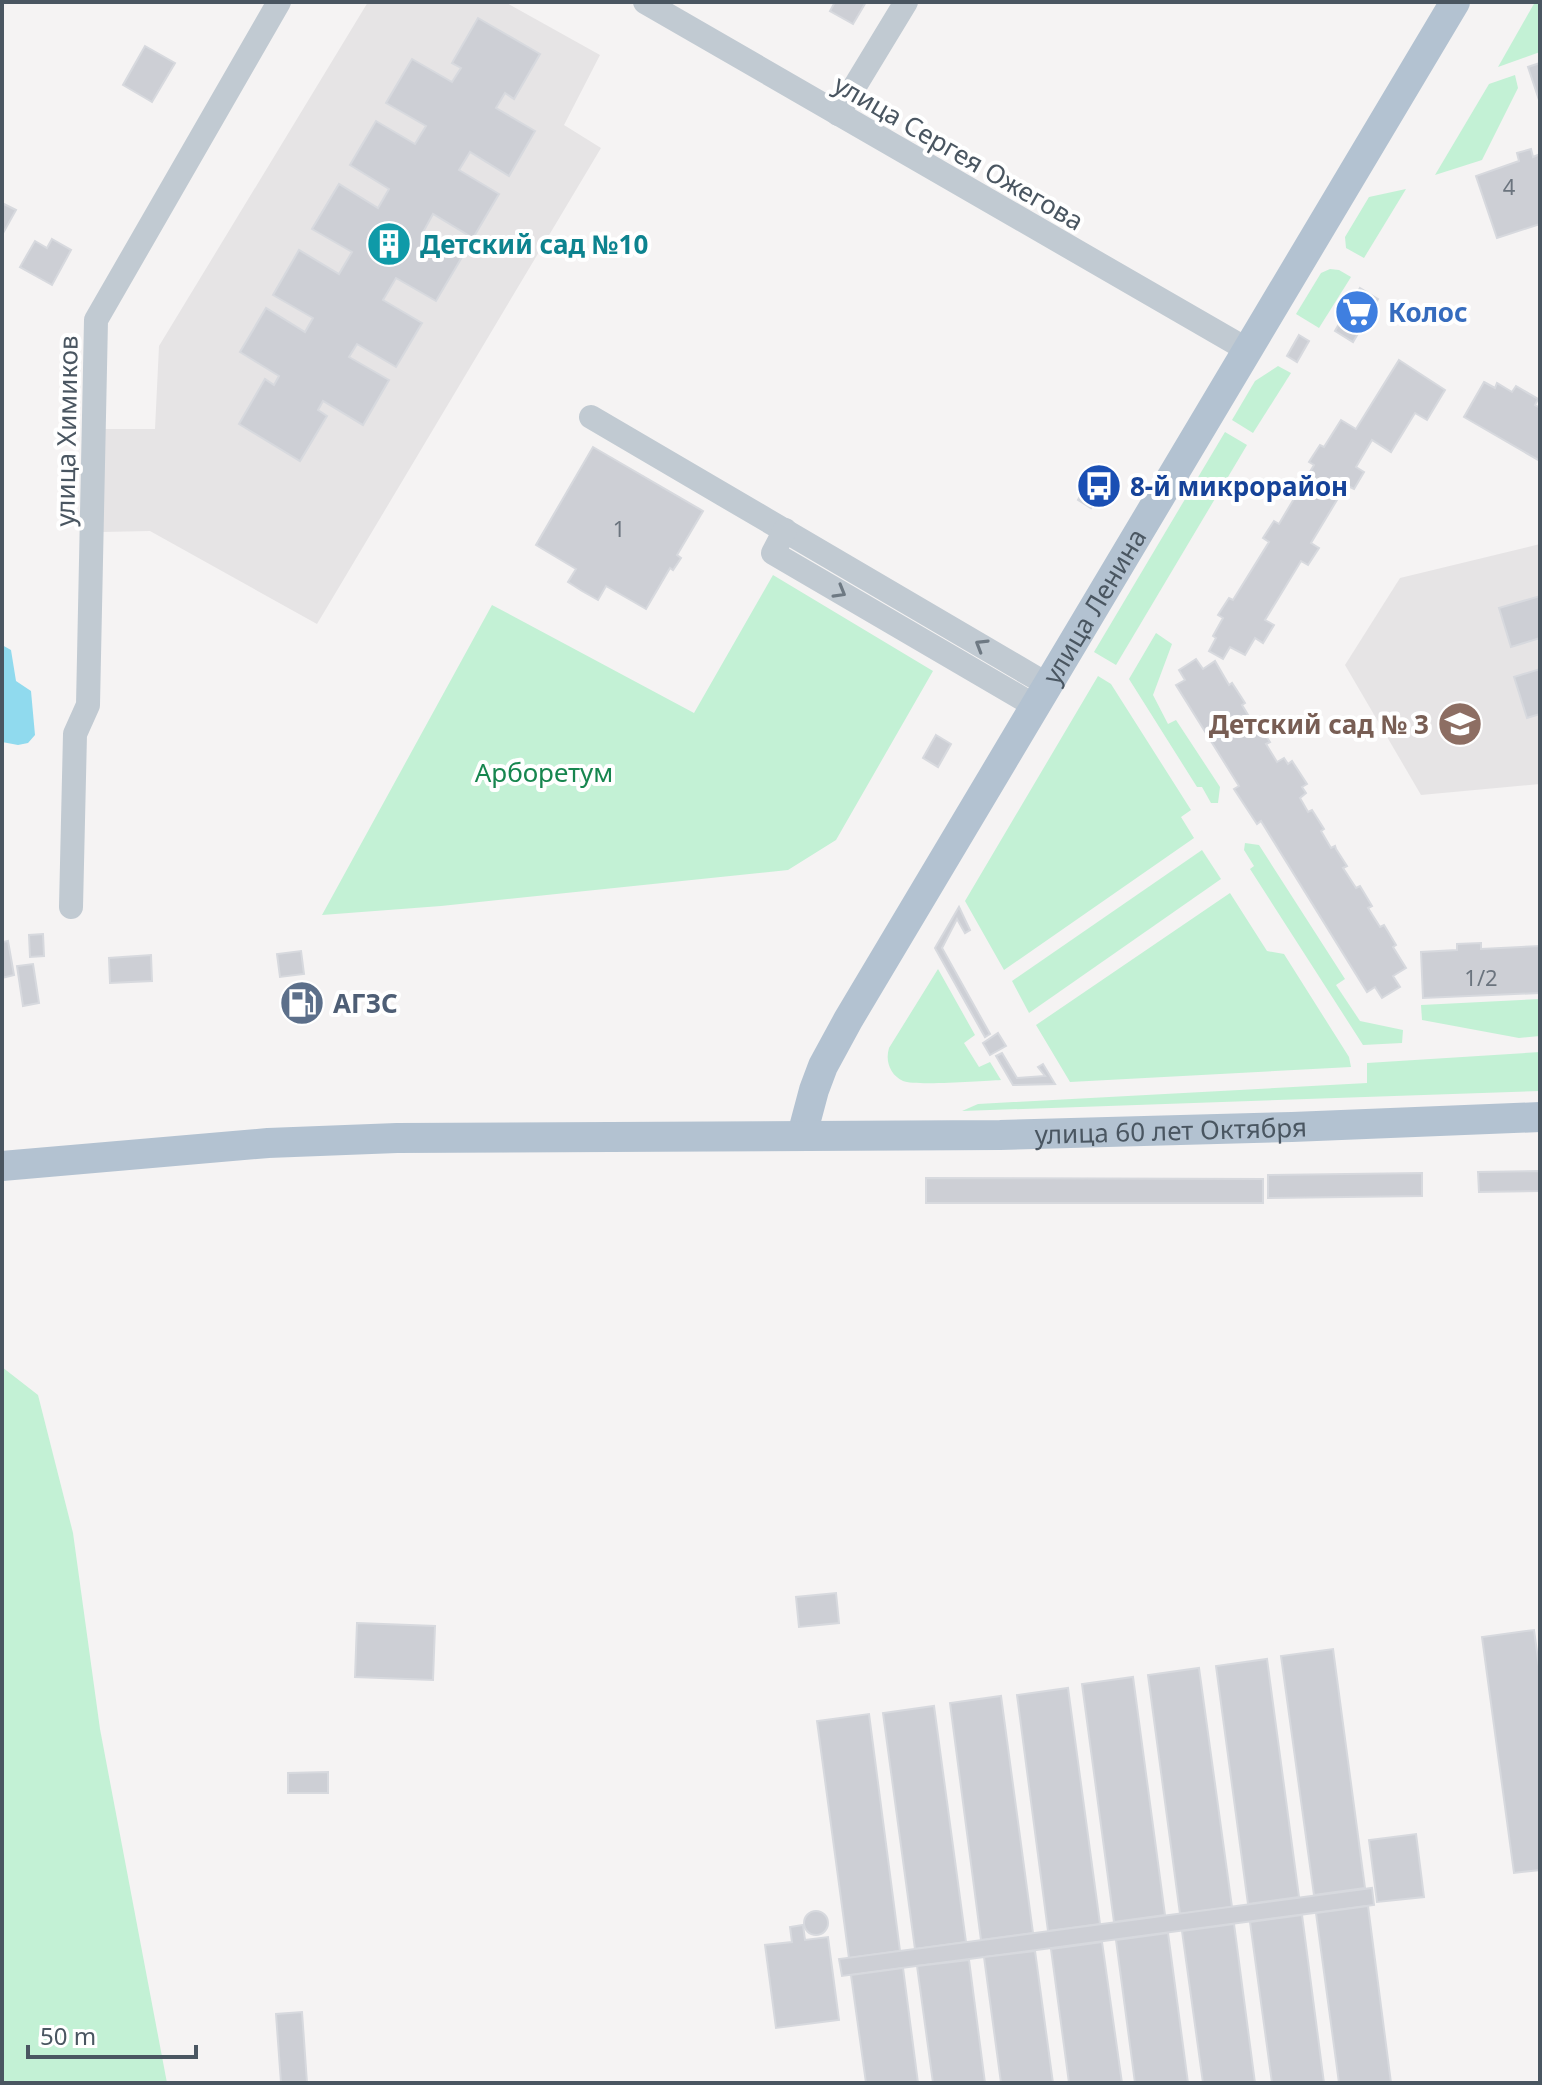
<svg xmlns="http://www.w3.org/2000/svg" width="1542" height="2085" font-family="'Noto Sans',sans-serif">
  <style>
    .education { fill: #e6e4e5 }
    .green { fill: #c3f1d5 }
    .water { fill: #90daee }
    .building { fill: #cdcfd5; stroke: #d7d9de; stroke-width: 2 }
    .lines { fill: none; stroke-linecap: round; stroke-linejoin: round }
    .minor { stroke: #c1cad2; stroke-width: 24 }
    .major { stroke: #b3c2d1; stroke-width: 30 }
    .oneway { stroke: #6e7983 }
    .labels { text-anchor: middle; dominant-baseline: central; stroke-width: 8; stroke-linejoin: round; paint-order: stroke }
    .number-label { font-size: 22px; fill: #6b747e }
    .street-label { font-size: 26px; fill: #4a5661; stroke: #fff }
    .culture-label { font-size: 26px; font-weight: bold; fill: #0d838f; stroke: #fff; text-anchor: start }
    .shop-label { font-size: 26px; font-weight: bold; fill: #366cbe; stroke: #fff; text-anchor: start }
    .transit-label { font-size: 26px; font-weight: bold; fill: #164399; stroke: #fff; text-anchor: start }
    .education-label { font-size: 26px; font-weight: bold; fill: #785e54; stroke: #fff; text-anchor: end }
    .park-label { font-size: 26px; fill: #17864f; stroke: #fff }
    .service-label { font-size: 26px; font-weight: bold; fill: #4e5e75; stroke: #fff; text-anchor: start }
  </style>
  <rect width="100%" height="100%" fill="#f5f3f3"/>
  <g class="education">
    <path d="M368 2H505L600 55 564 125 601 148 317 624 150 531 102 532 104 429H155L159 346Z"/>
    <path d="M1540 544V784L1421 795 1345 665 1400 578Z"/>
  </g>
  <g class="green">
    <path d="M1535 2H1540V52L1498 67Z"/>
    <path d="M1515 75 1518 88 1482 160 1435 175 1489 84Z"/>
    <path d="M1406 189 1364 258 1346 248 1345 237 1369 197Z"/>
    <path d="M1330 269 1339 270 1351 277 1319 328 1296 314 1321 273Z"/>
    <path d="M1278 366 1291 373 1253 433 1232 420 1255 381Z"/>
    <path d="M1225 432 1247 445 1116 665 1094 652Z"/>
    <path d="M773 575 933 671 836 840 788 870 441 906 322 915 492 605 694 713Z"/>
    <path d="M1156 633 1172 644 1153 695 1168 724 1176 720 1220 787 1218 803H1211L1202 787H1197L1129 679Z"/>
    <path d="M1098 676 1111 684 1191 810 1181 817 1194 838 1004 970 965 901Z"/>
    <path d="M1245 843 1259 845 1345 979 1336 985 1360 1021 1403 1030 1402 1043 1363 1045 1250 869 1254 866 1244 850Z"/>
    <path d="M1202 850 1221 879 1029 1013 1012 981Z"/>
    <path d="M1230 893 1267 951 1284 954 1349 1057 1351 1067 1070 1082 1036 1025Z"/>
    <path d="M938 969 975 1035 964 1043 979 1067 990 1062 1001 1080C984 1081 915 1086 903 1081 890 1075 885 1061 889 1048Z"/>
    <path d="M1540 999V1036L1519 1038 1422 1020 1421 1005Z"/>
    <path d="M1540 1052V1091L962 1111 978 1104 1367 1083V1063Z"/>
    <path d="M2 1367 38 1395 73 1533 100 1729 167 2083H2Z"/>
  </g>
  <path class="water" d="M2 645 11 650 16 681 31 691 35 735 28 743 18 745 2 742Z"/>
  <g class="building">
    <path d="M835 2H866L853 24 830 11Z"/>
    <path d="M478 18 540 54 514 99 505 93 496 108 535 131 509 176 470 152 459 170 499 194 473 238 433 214 422 234 462 257 436 301 396 278 383 300 422 323 396 367 357 344 349 357 389 380 363 425 323 401 318 410 327 416 300 461 239 424 265 379 274 385 279 376 240 352 266 308 305 332 313 318 273 295 299 250 339 274 352 252 312 229 339 184 378 208 389 189 350 165 376 121 415 144 426 126 386 103 412 59 452 82 461 68 452 63Z"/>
    <path d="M145 46 175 63 152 102 123 85Z"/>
    <path d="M1540 63V103L1528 67Z"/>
    <path d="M1531 149 1533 157 1540 154V224L1497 238 1476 176 1519 161 1517 153Z"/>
    <path d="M2 203 16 210 2 235Z"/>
    <path d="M52 239 71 250 52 285 20 267 35 241 47 248Z"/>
    <path d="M1360 288 1378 299 1353 342 1335 331Z"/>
    <path d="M1299 335 1309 341 1297 362 1287 356Z"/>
    <path d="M1399 360 1445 390 1427 420 1415 413 1391 452 1372 440 1356 467 1364 472 1354 489 1346 485 1311 543 1319 548 1308 565 1301 561 1265 620 1274 625 1263 643 1255 638 1245 655 1230 647 1223 659 1209 651 1216 638 1213 636 1223 618 1218 615 1229 598 1233 600 1269 542 1263 538 1274 521 1279 524 1314 465 1309 462 1320 445 1324 447 1341 420 1356 429Z"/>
    <path d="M1484 382 1495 388 1497 383 1512 392 1516 386 1538 399 1535 405 1540 408V461L1464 417Z"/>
    <path d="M593 447 703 511 677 555 681 558 673 570 670 568 646 609 606 586 598 600 582 591 568 582 576 569 536 545Z"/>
    <path d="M1099 464 1112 472 1091 508 1078 500Z"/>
    <path d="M1540 596V638L1511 647 1499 608Z"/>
    <path d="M1196 659 1203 669 1215 661 1229 685 1232 683 1245 703 1242 705 1253 723 1256 721 1270 742 1266 744 1277 762 1284 758 1288 764 1292 761 1307 784 1302 787 1306 793 1300 798 1308 812 1312 810 1324 829 1321 831 1331 848 1335 846 1336 849 1347 866 1343 868 1356 888 1360 886 1372 906 1368 908 1380 927 1384 925 1396 945 1393 947 1406 968 1393 976 1400 987 1382 998 1375 987 1367 992 1261 821 1257 824 1234 789 1239 786 1176 685 1185 680 1179 670Z"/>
    <path d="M1540 669V714L1527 718 1514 677Z"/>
    <path d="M936 735 951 744 938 767 923 758Z"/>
    <path d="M959 907 970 930 965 933 957 919 942 948 990 1034 985 1037 935 948Z"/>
    <path d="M43 934 44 956 30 957 29 935Z"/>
    <path d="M8 941 14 975 2 978V942Z"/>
    <path d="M1481 943V949L1540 946V993L1423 998 1421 952 1457 950V944Z"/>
    <path d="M301 951 304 974 280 977 277 954Z"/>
    <path d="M151 955 152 981 110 983 109 958Z"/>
    <path d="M33 964 39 1003 23 1006 17 966Z"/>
    <path d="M998 1033 1006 1046 990 1055 983 1043Z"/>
    <path d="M1002 1053 1017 1078 1045 1076 1038 1067 1043 1064 1055 1084 1013 1085 996 1056Z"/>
    <path d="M1540 1171V1191L1479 1192 1478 1172Z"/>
    <path d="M1422 1173V1196L1268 1198V1175Z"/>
    <path d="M926 1178 1263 1179V1203H926Z"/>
    <path d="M836 1593 839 1623 799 1627 796 1597Z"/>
    <path d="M357 1623 435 1626 433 1680 355 1677Z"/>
    <path d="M1534 1630 1540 1674V1870L1514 1873 1482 1637Z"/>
    <path d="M1333 1649 1365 1888 1314 1895 1281 1656Z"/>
    <path d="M1267 1659 1299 1897 1248 1904 1216 1666Z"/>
    <path d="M1199 1668 1232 1907 1180 1914 1148 1675Z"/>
    <path d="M1133 1677 1165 1915 1114 1922 1082 1684Z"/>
    <path d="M1068 1688 1100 1924 1048 1931 1017 1695Z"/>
    <path d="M1001 1696 1033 1933 981 1940 950 1703Z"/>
    <path d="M934 1706 966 1942 915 1949 883 1713Z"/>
    <path d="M869 1714 900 1951 849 1958 817 1721Z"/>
    <path d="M328 1772V1793H288V1773Z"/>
    <path d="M1416 1834 1424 1897 1377 1902 1369 1840Z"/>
    <path d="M1372 1888 1374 1905 842 1976 839 1959Z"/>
    <path d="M1368 1906 1391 2083H1339L1316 1913Z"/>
    <circle cx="816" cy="1923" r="12"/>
    <path d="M1302 1915 1324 2083H1272L1250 1922Z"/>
    <path d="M1234 1924 1255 2083H1203L1182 1931Z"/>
    <path d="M803 1925 805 1940 828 1937 839 2020 776 2028 765 1945 792 1942 790 1927Z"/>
    <path d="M1168 1933 1188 2083H1135L1116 1940Z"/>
    <path d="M1102 1942 1122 2083H1069L1051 1949Z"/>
    <path d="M1035 1951 1053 2083H1001L984 1957Z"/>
    <path d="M969 1960 985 2083H933L917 1966Z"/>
    <path d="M903 1968 918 2083H866L851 1975Z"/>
    <path d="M302 2012 307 2083H281L276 2014Z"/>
  </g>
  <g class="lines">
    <g class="minor">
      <path d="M645 2 1246 349"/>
      <path d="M838 114 906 2"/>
      <path d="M591 417 1048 685"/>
      <path d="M785 530 773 553 1035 706"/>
      <path d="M71 907 75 734 88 705 96 320 279 2"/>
    </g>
    <g class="major">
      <path id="s1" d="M802 1135 814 1090 823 1066 848 1020C1049 680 1252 341 1455 2"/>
      <path id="s2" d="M2 1166 268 1143 397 1138 1000 1135 1292 1127 1540 1117"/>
    </g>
  </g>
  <defs><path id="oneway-chevron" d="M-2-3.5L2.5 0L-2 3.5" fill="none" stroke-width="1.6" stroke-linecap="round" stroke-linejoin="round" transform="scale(2)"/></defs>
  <g class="oneway">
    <use href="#oneway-chevron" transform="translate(840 592) rotate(30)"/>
    <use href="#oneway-chevron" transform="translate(981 645) rotate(-149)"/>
  </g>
  <defs>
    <g id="building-disc" transform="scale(2.3)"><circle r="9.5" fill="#0f9aa8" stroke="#fff"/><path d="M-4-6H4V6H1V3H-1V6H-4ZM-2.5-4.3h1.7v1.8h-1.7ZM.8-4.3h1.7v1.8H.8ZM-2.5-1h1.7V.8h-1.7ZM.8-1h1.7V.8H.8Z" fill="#fff"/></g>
    <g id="supermarket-disc" transform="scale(2.3)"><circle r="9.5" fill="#3f7fe0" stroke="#fff"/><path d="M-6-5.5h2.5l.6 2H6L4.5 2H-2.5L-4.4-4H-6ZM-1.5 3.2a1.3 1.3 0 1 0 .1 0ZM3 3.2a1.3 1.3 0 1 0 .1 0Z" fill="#fff"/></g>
    <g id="bus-disc" transform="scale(2.3)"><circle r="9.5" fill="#1a4fb4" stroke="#fff"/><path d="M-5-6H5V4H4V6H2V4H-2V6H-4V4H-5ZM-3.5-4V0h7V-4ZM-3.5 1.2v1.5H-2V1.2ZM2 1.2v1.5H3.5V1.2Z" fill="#fff"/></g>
    <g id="school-disc" transform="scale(2.3)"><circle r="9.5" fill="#8d6e63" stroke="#fff"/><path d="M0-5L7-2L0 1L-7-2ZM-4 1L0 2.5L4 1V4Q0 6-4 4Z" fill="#fff"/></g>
    <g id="fuel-disc" transform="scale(2.3)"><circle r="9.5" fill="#5c6f8a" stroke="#fff"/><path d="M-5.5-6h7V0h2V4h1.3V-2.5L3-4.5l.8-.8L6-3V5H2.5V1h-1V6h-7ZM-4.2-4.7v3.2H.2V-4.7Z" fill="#fff"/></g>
  </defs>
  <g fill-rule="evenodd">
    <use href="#building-disc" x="389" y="244"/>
    <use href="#supermarket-disc" x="1357" y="312"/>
    <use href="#bus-disc" x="1099" y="486"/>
    <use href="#school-disc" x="1460" y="724"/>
    <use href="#fuel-disc" x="302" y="1003"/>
  </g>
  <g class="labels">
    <g class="number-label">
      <text x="1509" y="186">4</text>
      <text x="619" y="528">1</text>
      <text x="1481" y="977">1/2</text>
    </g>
    <g class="street-label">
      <text transform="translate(959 152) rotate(30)">улица Сергея Ожегова</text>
      <text transform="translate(66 431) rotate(-89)">улица Химиков</text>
      <text stroke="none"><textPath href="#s1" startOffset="606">улица Ленина</textPath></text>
      <text stroke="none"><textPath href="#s2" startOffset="1170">улица 60 лет Октября</textPath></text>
    </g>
    <g class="culture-label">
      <text x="420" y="244">Детский сад №10</text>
    </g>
    <g class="shop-label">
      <text x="1388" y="312">Колос</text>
    </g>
    <g class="transit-label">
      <text x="1130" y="486">8-й микрорайон</text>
    </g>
    <g class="education-label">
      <text x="1429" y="724">Детский сад № 3</text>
    </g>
    <g class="park-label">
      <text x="544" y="772">Арборетум</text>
    </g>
    <g class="service-label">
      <text x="333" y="1003">АГЗС</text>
    </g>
  </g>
  <rect width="1542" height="2085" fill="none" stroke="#4a5661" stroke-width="8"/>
  <path d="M28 2045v12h168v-12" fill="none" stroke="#4a5661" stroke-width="4"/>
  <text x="40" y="2045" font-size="24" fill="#4a5661" stroke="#ffffff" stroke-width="6" paint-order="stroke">50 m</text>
</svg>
